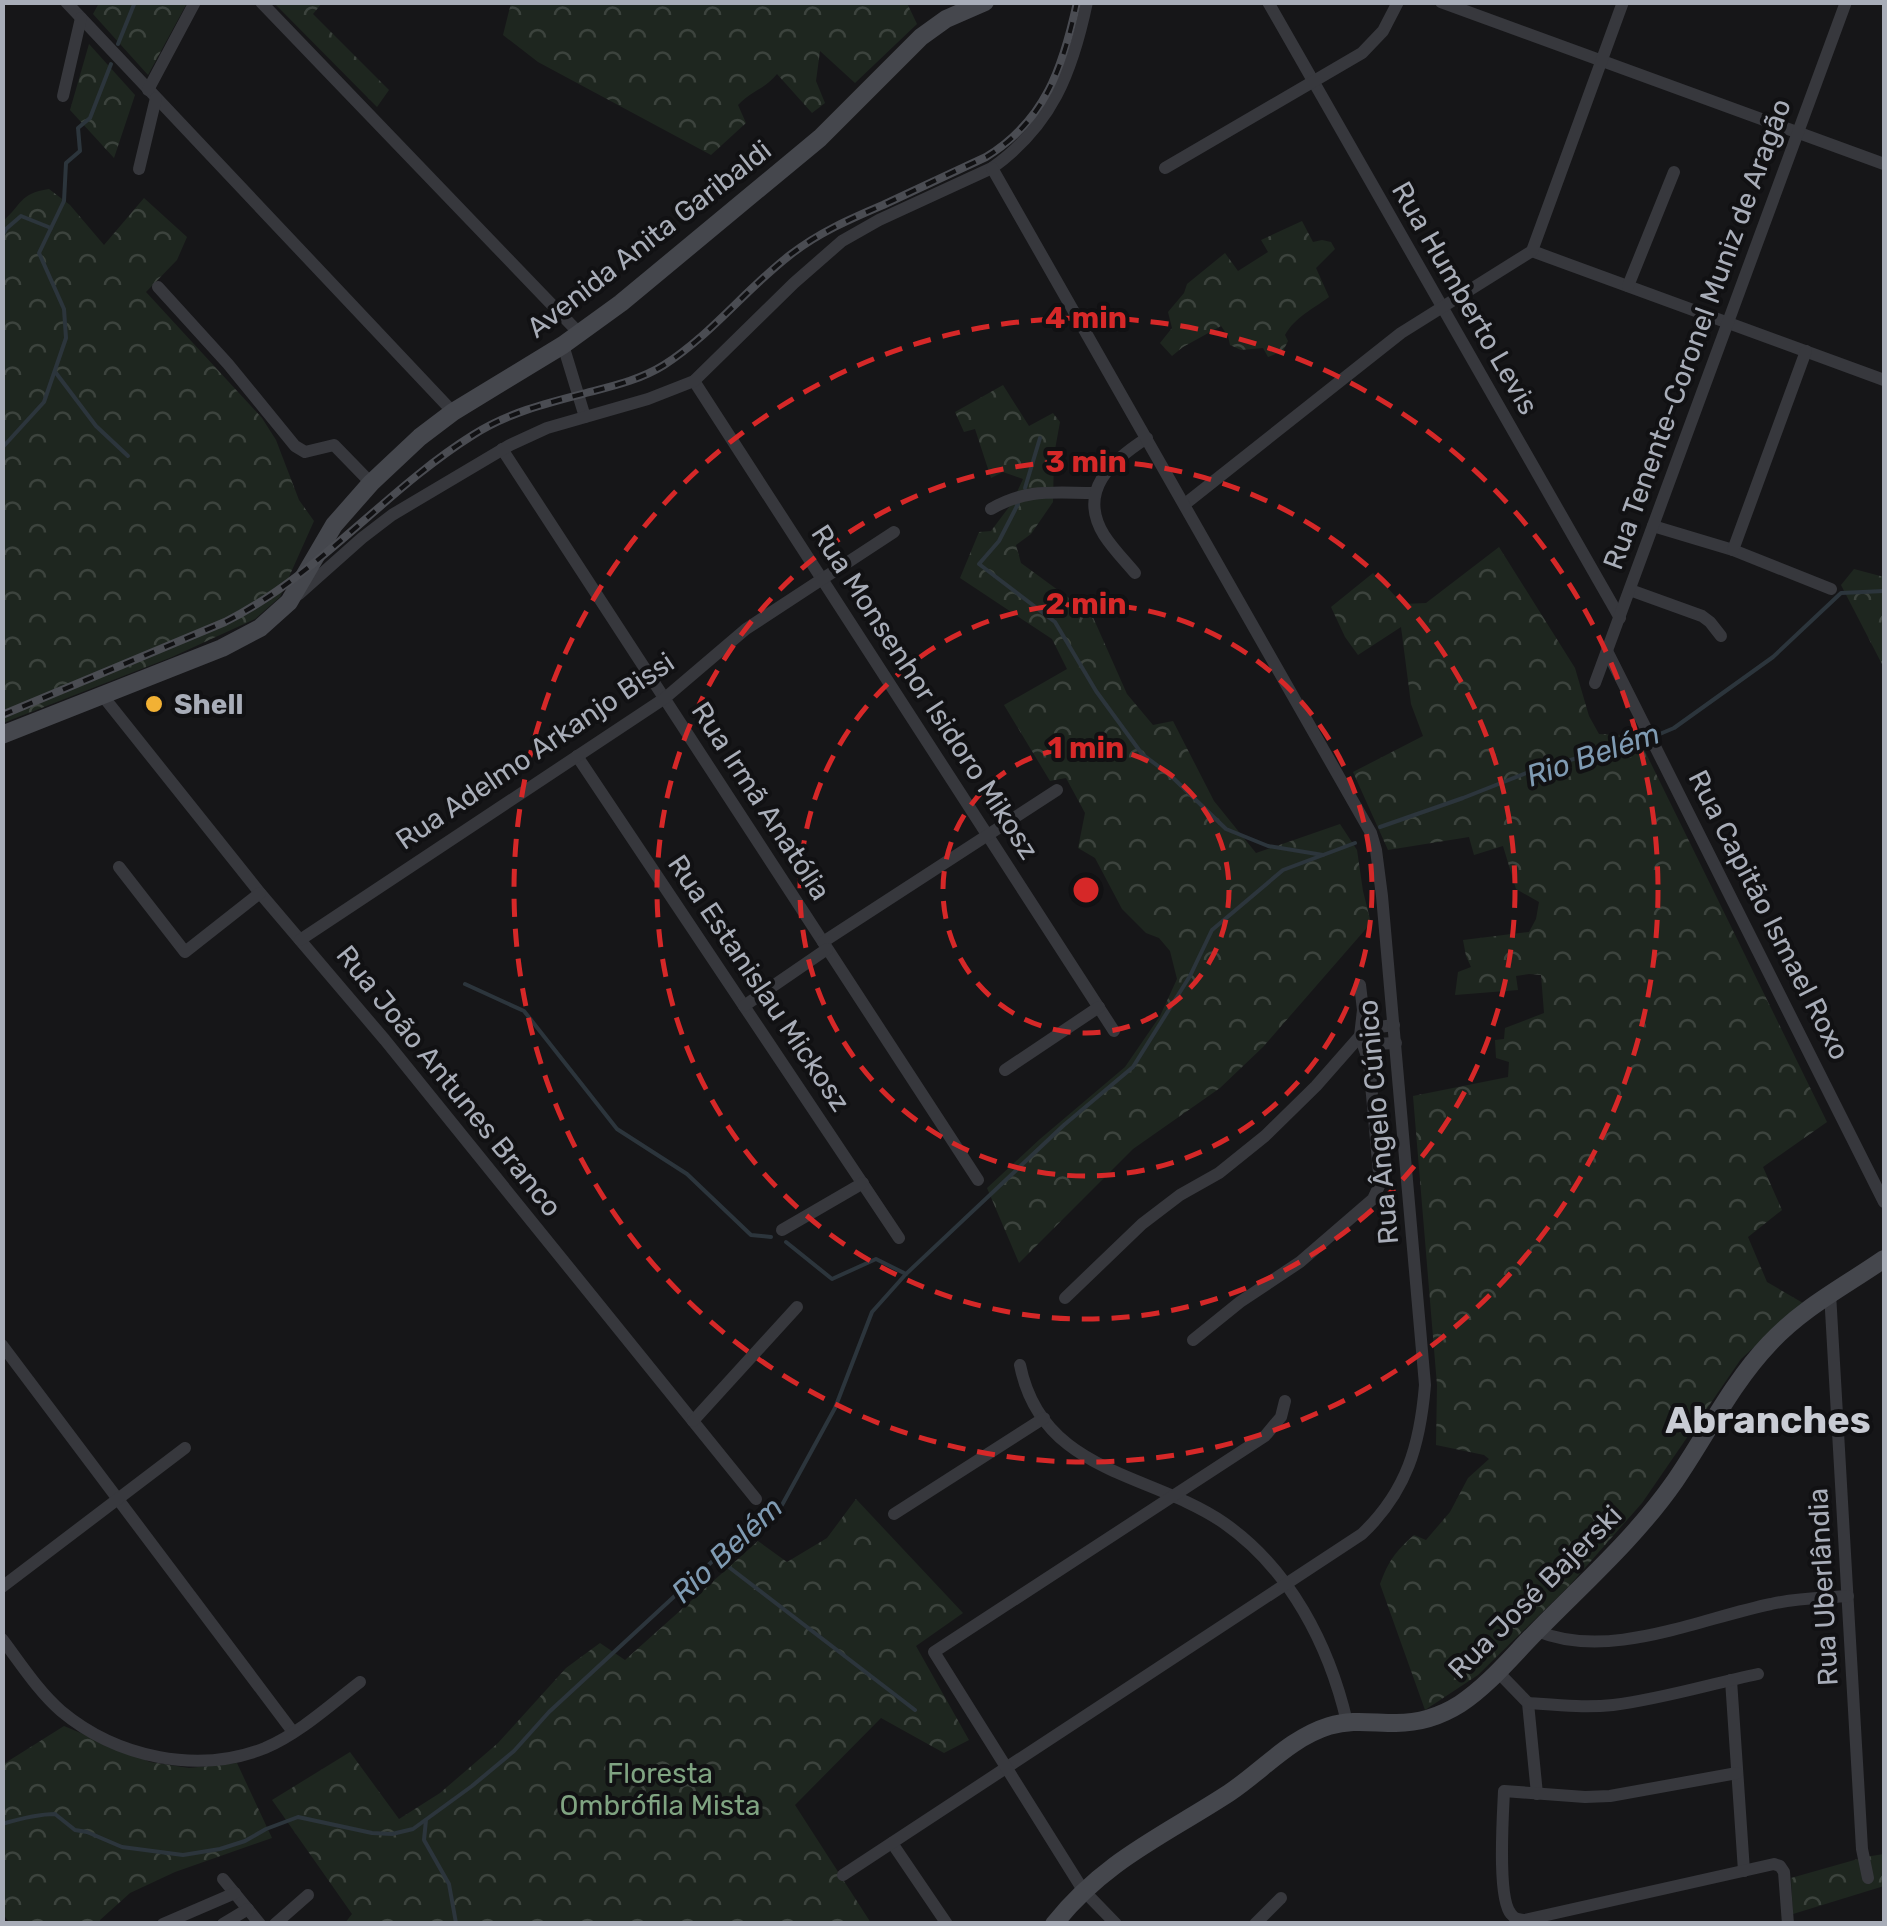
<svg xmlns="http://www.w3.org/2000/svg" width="1887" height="1926" font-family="Rubik,sans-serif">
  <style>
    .forest { fill: url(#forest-crowns) }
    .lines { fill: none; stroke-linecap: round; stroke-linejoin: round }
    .stream { stroke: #2c353c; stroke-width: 4 }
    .minor { stroke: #37383d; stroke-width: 12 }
    .secondary { stroke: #45474d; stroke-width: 18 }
    .rail-casing { stroke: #4a4c52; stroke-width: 8 }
    .rail { stroke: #111113; stroke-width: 4; stroke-dasharray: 11; stroke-linecap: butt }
    .ring { fill: none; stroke: #d62828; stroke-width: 5; stroke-dasharray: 18 12 }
    .poi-dot { fill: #f2b134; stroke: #111113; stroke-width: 4 }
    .labels { text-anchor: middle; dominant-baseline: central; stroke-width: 8; stroke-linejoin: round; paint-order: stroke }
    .street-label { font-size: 28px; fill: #a8adb8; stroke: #111113 }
    .poi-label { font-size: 28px; font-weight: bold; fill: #a8adb8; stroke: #111113; text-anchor: start }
    .park-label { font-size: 28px; fill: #7fa381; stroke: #111113 }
    .water-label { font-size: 30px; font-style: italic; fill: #7f9bb3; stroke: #111113 }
    .district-label { font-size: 38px; font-weight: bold; fill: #c9ccd4; stroke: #111113 }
    .centre { fill: #d62828; stroke: #111113; stroke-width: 5 }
    .ring-label { font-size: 30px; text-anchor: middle; font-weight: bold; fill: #d62828; stroke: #111113; stroke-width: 8; stroke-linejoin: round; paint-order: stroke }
  </style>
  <defs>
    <pattern id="forest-crowns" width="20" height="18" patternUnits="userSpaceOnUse" patternTransform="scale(2.5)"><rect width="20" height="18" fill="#1e261f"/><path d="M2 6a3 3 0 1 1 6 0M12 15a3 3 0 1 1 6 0" fill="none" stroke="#3c433d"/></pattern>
  </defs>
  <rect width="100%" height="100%" fill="#161618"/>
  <g class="forest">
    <path d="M99 3V2L187 3 148 75 93 14Z"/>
    <path d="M274 3H322L313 14 389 90 377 107Z"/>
    <path d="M511 3H907L917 24 855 83 820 51 816 81 825 103 812 113 777 74C764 90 753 89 738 105L746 123 711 155 538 62 503 35Z"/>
    <path d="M89 44 135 95 114 158 70 110Z"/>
    <path d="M49 189 70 205 104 245 144 198 187 237 177 260 146 292 262 418 276 440 299 500 314 521 280 597 255 619 172 657 3 723 2 222C23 204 18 194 49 189Z"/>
    <path d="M1302 221 1313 242 1322 240 1331 242 1335 249 1316 268 1329 297C1313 309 1295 317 1285 335L1288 341 1283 351 1268 357 1263 348 1241 350 1230 345 1228 336 1221 326 1183 347 1172 356 1160 343 1172 328 1168 312 1184 293 1187 284 1225 253 1238 271 1268 252 1261 240Z"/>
    <path d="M1003 385 1029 426 1053 413 1060 422 1054 455 1053 502 1031 534 1016 545 1021 563 1092 615 1127 694 1153 725 1173 721 1214 801 1256 853 1340 824 1357 850 1363 891 1371 923 1263 1047 1220 1088 1133 1149 1019 1263 987 1188 1040 1139 1125 1067 1160 1016 1177 979 1170 951 1159 938 1146 933 1122 909 1095 858 1078 848 1085 813 1066 778 1050 781 1004 705 1067 669 1052 639 960 578 979 532 991 531 1012 503 1023 479 1003 472 991 478 975 429 964 432 955 412Z"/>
    <path d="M1499 547 1575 668 1589 716 1599 734 1621 735 1635 731 1827 1122 1763 1167 1782 1210 1748 1237 1767 1282 1803 1303 1741 1359 1642 1503 1569 1586 1478 1675 1425 1710 1380 1584C1389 1560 1395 1552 1414 1535L1426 1540 1450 1512 1468 1478 1489 1459 1484 1455 1436 1445 1437 1385 1413 1096 1508 1077 1509 1062 1496 1058 1495 1040 1504 1039 1505 1028 1544 1013 1541 975 1529 974 1516 976 1518 990 1455 995 1458 972 1471 967 1466 956 1463 940 1529 932 1536 919 1539 902 1516 889 1503 846 1474 855 1469 837 1388 850 1353 772 1423 736 1411 704 1401 627 1358 655 1345 637 1331 607 1373 573 1403 604 1426 603Z"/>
    <path d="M1854 569 1884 577V668L1841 585Z"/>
    <path d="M856 1499 963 1613 916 1646 969 1740 944 1753 881 1718 795 1805 871 1923H345L352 1914 272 1800 350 1752 399 1819 440 1793 498 1743 566 1668 600 1643 625 1660 758 1541 787 1562 827 1538Z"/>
    <path d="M64 1726 150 1762 189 1768 237 1763 272 1838 175 1872 130 1893 100 1920V1923H10L2 1913V1765Z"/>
    <path d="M1884 1854V1886L1793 1914 1791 1878 1865 1857Z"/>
  </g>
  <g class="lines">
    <g class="stream">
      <path d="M118 44 135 2"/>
      <path d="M2 236 6 229 21 216 51 228"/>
      <path d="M56 373 96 426 128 456"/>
      <path d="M2 448 44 402 66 338 64 309 39 253 64 201 66 163 80 151 78 128 90 118 111 64"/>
      <path d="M1025 488 1040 438"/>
      <path d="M1018 504 999 541 979 564 1055 622 1096 691 1142 754 1170 775 1226 829 1268 846 1323 855"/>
      <path d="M1655 736 1674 728 1773 657 1841 593 1884 591"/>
      <path d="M1380 827 1463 798 1534 770 1646 739"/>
      <path d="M465 984 524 1011 617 1129 687 1174 751 1235 771 1237"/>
      <path d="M786 1242 832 1279 876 1259 906 1274"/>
      <path d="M717 1558 915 1710"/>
      <path d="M426 1820 424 1840 449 1884 456 1923"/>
      <path d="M2 1824C19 1819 37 1814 55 1814L75 1830 87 1832 122 1847 183 1855 220 1849 245 1841 266 1829 298 1817 372 1833 392 1834 413 1829 472 1786 514 1751 549 1712 717 1557 782 1505 835 1408 872 1312 906 1274 1064 1125 1133 1067 1190 976 1212 930 1283 870 1355 843"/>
    </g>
    <g class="minor">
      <path d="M66 2 453 412"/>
      <path d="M261 2 580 334"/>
      <path d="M1268 2 1620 618"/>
      <path d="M1441 2 1884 164"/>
      <path d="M148 90 195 2"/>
      <path d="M63 96 81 18"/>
      <path d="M1165 168 1362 53 1383 31 1398 2"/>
      <path d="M139 169 156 98"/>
      <path d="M1532 251 1884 380"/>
      <path d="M1628 286 1674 172"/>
      <path d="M158 287 228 364 295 446 305 452 334 445 371 483"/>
      <path d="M563 345 585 417"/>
      <path d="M694 381 1114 1031"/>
      <path d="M502 449 978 1180"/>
      <path d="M1185 504 1401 333 1532 251 1623 2"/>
      <path d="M991 509C1027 488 1054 493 1094 493"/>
      <path d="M1653 526 1733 550 1831 589"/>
      <path d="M1733 550 1806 351"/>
      <path d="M1135 573C1125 561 1113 549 1104 535 1077 491 1111 461 1147 438"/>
      <path d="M1630 590 1702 616 1710 622 1721 636"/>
      <path d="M299 594 362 538 392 515 510 445 547 428 648 399 694 381 794 283 842 241 879 220 992 168C1052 125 1072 73 1087 2"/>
      <path d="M1607 651 1884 1202"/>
      <path d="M1595 683 1846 2"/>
      <path d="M102 695 260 893 385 1040 756 1499"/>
      <path d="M577 756 899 1238"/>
      <path d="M119 867 185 952 260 893"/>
      <path d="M300 940 665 698 746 629 894 532"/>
      <path d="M823 942 1057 790"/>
      <path d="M744 1006 827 949"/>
      <path d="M1360 1036 1373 1044 1396 1043"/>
      <path d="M1005 1070 1099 1007"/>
      <path d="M782 1230 863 1183"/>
      <path d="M1830 1293 1862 1849 1868 1878"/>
      <path d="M1065 1298 1142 1224 1180 1195 1219 1173 1265 1136 1316 1086 1360 1036 1371 1028 1394 1025"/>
      <path d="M1193 1340 1240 1302 1300 1262 1373 1199 1380 1184 1369 1062 1360 1036 1363 1010 1360 985"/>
      <path d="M2 1345 293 1732"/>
      <path d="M1020 1365C1042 1474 1150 1472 1224 1523 1290 1569 1329 1645 1347 1722"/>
      <path d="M693 1421 797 1307"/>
      <path d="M894 1514 1044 1418"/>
      <path d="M2 1587 185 1448"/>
      <path d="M1537 1631C1609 1661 1698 1619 1771 1604 1796 1598 1823 1598 1848 1596"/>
      <path d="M2 1639C21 1664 38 1691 61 1711 116 1757 197 1775 265 1748 300 1733 330 1705 360 1682"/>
      <path d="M1497 1671 1528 1703 1537 1794"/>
      <path d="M1731 1680 1744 1871"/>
      <path d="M1528 1703C1556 1705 1585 1708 1613 1705 1662 1699 1710 1684 1758 1674"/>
      <path d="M1737 1773 1610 1796 1585 1797 1504 1791C1503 1815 1497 1898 1511 1914 1516 1920 1518 1919 1525 1920L1774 1864 1780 1866 1784 1872 1788 1924"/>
      <path d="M892 1843 947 1924"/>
      <path d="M843 1875 1362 1534C1407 1491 1420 1445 1425 1385L1382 896 1376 850 1371 833 992 168"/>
      <path d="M223 1879 260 1924"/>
      <path d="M163 1924 235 1893"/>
      <path d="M223 1924 248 1909"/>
      <path d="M275 1924 308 1895"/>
      <path d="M1116 1924 1083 1890 934 1652 1265 1436 1281 1417 1285 1401"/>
      <path d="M1255 1924 1281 1898"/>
    </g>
    <g class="secondary">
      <path d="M2 735 222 648 260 628 289 602 334 525 371 483 420 437 453 412 563 345 621 303 820 138 921 37 946 19 985 2"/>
      <path d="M1054 1924C1105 1860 1163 1836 1229 1793 1262 1771 1290 1738 1329 1726 1352 1719 1372 1723 1396 1723 1419 1723 1441 1716 1460 1704 1489 1685 1513 1655 1537 1631 1585 1582 1636 1537 1675 1481 1706 1436 1731 1384 1769 1344 1802 1308 1845 1286 1884 1259"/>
    </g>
    <g class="rail-casing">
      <path id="rail" d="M2 715 225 622C319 575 385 490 473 435 507 413 547 403 586 393 613 386 640 380 664 365 711 335 746 289 790 255 818 233 850 219 883 205 917 189 951 173 986 157 1045 121 1063 67 1077 2"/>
    </g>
    <use href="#rail" class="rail"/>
  </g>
  <g class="ring">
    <circle cx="1086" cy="890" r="143"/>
    <circle cx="1086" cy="890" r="286"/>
    <circle cx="1086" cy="890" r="429"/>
    <circle cx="1086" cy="890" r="572"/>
  </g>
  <circle class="poi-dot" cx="154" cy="704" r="10"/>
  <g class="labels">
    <g class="street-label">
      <text transform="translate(649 239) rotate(-38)">Avenida Anita Garibaldi</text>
      <text transform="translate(1465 298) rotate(60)">Rua Humberto Levis</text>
      <text transform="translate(1697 334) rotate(-70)">Rua Tenente-Coronel Muniz de Aragão</text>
      <text transform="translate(925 692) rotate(57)">Rua Monsenhor Isidoro Mikosz</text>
      <text transform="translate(535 751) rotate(-34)">Rua Adelmo Arkanjo Bissi</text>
      <text transform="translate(761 801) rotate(57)">Rua Irmã Anatólia</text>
      <text transform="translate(1769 915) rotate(63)">Rua Capitão Ismael Roxo</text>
      <text transform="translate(759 983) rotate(56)">Rua Estanislau Mickosz</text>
      <text transform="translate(449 1081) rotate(51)">Rua João Antunes Branco</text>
      <text transform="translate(1378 1122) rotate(-95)">Rua Ângelo Cúnico</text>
      <text transform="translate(1823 1587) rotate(-93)">Rua Uberlândia</text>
      <text transform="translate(1535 1592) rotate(-45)">Rua José Bajerski</text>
    </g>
    <g class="poi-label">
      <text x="174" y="704">Shell</text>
    </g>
    <g class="park-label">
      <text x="660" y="1773">Floresta<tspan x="660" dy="32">Ombrófila Mista</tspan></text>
    </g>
    <g class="water-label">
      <text transform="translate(1593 755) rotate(-19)">Rio Belém</text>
      <text transform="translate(727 1550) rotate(-43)">Rio Belém</text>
    </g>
    <g class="district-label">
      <text x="1768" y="1420">Abranches</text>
    </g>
  </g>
  <circle cx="1086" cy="890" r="15" class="centre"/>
  <g class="ring-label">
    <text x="1086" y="328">4 min</text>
    <text x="1086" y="472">3 min</text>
    <text x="1086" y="614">2 min</text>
    <text x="1086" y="758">1 min</text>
  </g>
  <rect width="1887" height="1926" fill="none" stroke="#a8adb8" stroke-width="10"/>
</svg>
